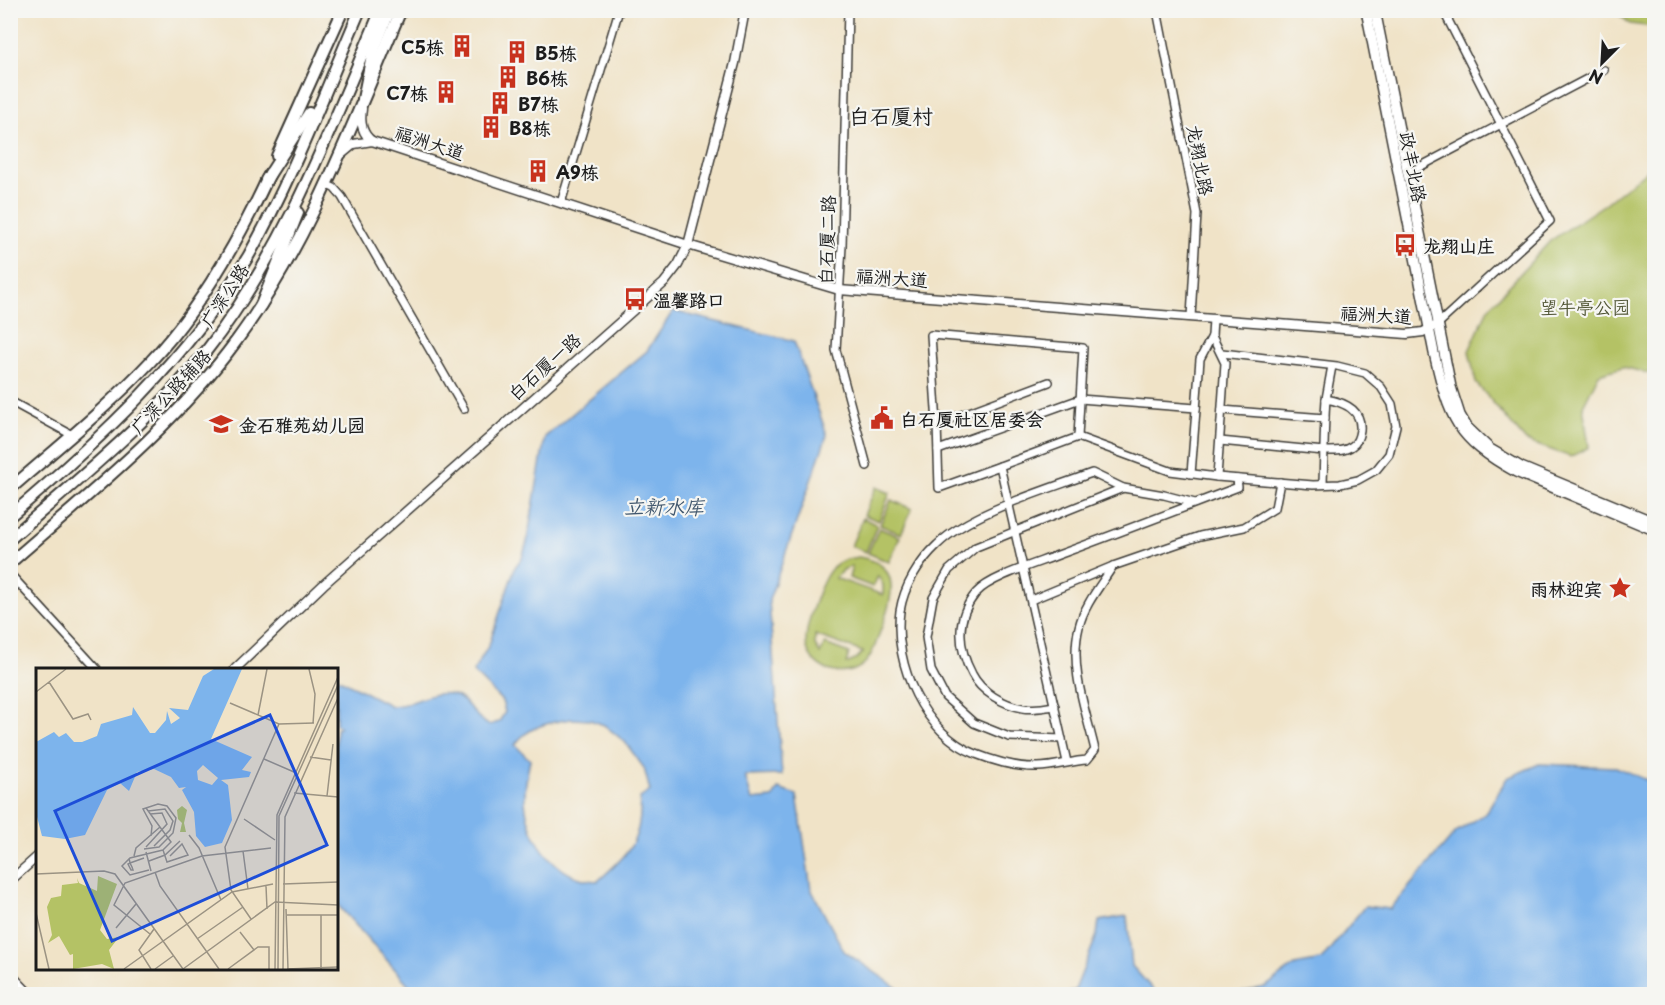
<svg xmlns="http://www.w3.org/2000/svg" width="1665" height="1005" font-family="'Playpen Sans','LXGW WenKai TC',sans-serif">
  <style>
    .green { fill: #b4c265; stroke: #686f40; stroke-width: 1.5; fill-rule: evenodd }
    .water { fill: #7db4ec; stroke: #4c6884; stroke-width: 1.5; fill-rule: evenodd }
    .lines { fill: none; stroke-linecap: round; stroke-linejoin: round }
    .minor-casing { stroke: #3c3a36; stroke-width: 10 }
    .tertiary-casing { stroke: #3c3a36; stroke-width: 11 }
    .secondary-casing { stroke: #3c3a36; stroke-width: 12 }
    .primary-casing { stroke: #3c3a36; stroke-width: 14 }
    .trunk-casing { stroke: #3c3a36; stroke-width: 14 }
    .minor { stroke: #fff; stroke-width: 7 }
    .tertiary { stroke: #fff; stroke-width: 8 }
    .secondary { stroke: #fff; stroke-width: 9 }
    .primary { stroke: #fff; stroke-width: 10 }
    .trunk { stroke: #fff; stroke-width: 10 }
    .labels { text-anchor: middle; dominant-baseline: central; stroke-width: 4.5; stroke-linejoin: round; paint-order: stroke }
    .poi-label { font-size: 18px; font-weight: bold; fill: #1c1c1c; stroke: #f6f6f2; text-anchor: start }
    .street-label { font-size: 18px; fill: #1c1c1c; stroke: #f6f6f2 }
    .park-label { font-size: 18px; fill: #515636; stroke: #f6f6f2 }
    .water-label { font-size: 20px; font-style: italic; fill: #43596f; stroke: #f6f6f2 }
    .quarter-label { font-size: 21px; fill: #1c1c1c; stroke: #f6f6f2 }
    .inset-road { fill: none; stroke: #9b9383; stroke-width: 1.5 }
    .view { fill: #1d4ed8; fill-opacity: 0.15; stroke: #1d4ed8; stroke-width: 3 }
    .inset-edge { fill: none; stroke: #1c1c1c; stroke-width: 3 }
  </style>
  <rect width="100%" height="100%" fill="#f6f6f2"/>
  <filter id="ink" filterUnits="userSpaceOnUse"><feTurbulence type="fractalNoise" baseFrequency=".0167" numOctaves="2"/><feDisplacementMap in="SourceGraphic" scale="12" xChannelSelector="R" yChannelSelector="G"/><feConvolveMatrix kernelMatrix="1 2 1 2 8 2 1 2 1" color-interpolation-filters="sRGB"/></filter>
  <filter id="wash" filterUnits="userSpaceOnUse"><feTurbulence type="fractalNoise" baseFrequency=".008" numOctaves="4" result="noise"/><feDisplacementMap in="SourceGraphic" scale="24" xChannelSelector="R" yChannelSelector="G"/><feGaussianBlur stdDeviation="1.35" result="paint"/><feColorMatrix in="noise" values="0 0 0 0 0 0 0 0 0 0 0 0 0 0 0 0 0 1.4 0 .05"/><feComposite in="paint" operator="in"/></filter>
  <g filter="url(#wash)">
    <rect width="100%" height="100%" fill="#f0e3c7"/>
    <g class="green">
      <path d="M1615 11H1654V27L1630 24Z"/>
      <path d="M1654 165V377L1651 374 1623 367 1599 374 1583 406 1589 447 1571 457 1526 441 1476 383 1469 351 1488 309 1550 241 1605 204Z"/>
      <path d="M876 487 890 493 879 521 864 515Z"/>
      <path d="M891 500 912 509 901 534 880 525Z"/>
      <path d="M863 518 877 525 866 552 851 546Z"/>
      <path d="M879 528 900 537 889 562 868 553Z"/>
      <path d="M859 557C904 564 892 599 881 629 877 640 874 653 866 662 848 681 815 673 807 648 802 632 821 579 833 567 840 560 849 558 859 557ZM852 566 849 578 873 587 878 576 883 585V595L835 578 843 570ZM815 635 863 652 855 660 846 664 849 653 825 644 820 654 815 645Z"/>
    </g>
    <g class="water">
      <path d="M673 311 794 341 827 435 769 600 782 775 745 776 752 800 773 798 778 789 797 795 811 889 844 951 906 994H417L336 903V729L340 727 336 724V677L391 706C415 707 435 685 458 697 471 704 475 719 489 725L499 722 505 712 502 701 473 672 489 645 515 567 522 558 527 542 545 437 647 351ZM572 719 590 720 604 725 625 742 644 768 650 791 640 798C643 841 628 854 598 881 557 880 529 841 525 802 524 788 527 774 530 760L515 745C527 726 551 722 572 719Z"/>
      <path d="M1539 764 1616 767 1654 783V994H1234L1265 987 1295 965 1321 960 1365 906 1390 909 1456 832 1485 814 1507 778Z"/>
      <path d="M1127 916 1132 966 1157 994H1067L1075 990 1097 935 1099 921Z"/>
    </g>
  </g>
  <g filter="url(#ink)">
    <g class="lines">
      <g class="minor-casing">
        <g id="minor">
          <path d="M848 10 842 246 836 350 867 466"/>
          <path d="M1157 10 1197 214 1191 317"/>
          <path d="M1408 173 1604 70"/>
          <path d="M325 184 334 188 342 197 464 409"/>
          <path d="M561 203 619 10"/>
          <path d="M1213 319 1212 336 1225 363 1217 477"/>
          <path d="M1438 324 1550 221 1443 10"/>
          <path d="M1049 382 937 424 931 335 1083 348 1078 437 1000 466 1067 762"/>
          <path d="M1326 399 1332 366"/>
          <path d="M10 401 72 435"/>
          <path d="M1222 410 1325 418"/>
          <path d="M937 424 939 488 1000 466"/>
          <path d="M1078 437 1170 471 1217 477 1313 485 1340 484 1358 480 1376 470 1389 454 1396 426 1392 404 1381 387 1365 373 1337 366 1222 353"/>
          <path d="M1220 441 1324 451C1333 451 1344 452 1352 446 1357 443 1359 437 1360 430 1362 409 1343 402 1326 399 1324 427 1324 456 1323 484"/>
          <path d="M938 450 1080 399 1196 408"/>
          <path d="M1191 474 1200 359 1212 336"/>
          <path d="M1113 566C1101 585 1084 605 1079 627 1069 667 1086 711 1095 750L1087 760C1071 761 1054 767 1038 767 1019 768 994 761 976 754 924 734 893 664 900 611 904 586 919 562 937 545 970 512 1047 490 1092 473L1123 488 1164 495 1195 503"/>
          <path d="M10 574 97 669"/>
          <path d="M1031 600 1113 566 1200 536 1244 527 1275 508 1280 482"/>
          <path d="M1055 706C1045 707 1033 710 1023 708 1004 705 981 692 972 674 958 648 955 618 976 593 990 577 1038 563 1058 555 1118 533 1178 510 1238 487L1237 479"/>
          <path d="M1062 739 1009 737 974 723 945 697 931 670 926 637 933 598 949 570 976 547 1123 488"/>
          <path d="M10 973 30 994"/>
        </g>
      </g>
      <g class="tertiary-casing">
        <g id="tertiary">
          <path d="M362 109C360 121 361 133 372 141"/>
          <path d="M342 154 354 144 372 141 688 245 839 290 1407 334 1423 332 1435 326"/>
          <path d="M235 669 323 585 664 283 678 265 688 245 735 63 745 10"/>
          <path d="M10 881 38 856"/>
        </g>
      </g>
      <g class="secondary-casing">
        <g id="secondary">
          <path d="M1366 10 1434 353C1449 418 1456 439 1516 472L1654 530"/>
          <path d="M1375 10 1451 387 1460 415 1467 427 1490 449 1521 467 1654 522"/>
        </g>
      </g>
      <g class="primary-casing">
        <g id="primary">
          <path d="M277 156 343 10"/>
          <path d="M10 489C57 448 107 408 150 362 201 308 239 240 270 173"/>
          <path d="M10 563C90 493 174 426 237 340 310 241 353 122 401 10"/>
        </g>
      </g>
      <g class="trunk-casing">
        <g id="trunk">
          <path d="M363 99 372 55 390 10"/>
          <path d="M266 180 309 113"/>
          <path d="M261 305 298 213"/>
          <path d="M10 516C101 439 188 358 249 255 292 179 325 91 360 10"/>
          <path d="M10 539C78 479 151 421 207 350 286 249 331 127 381 10"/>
        </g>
      </g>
      <use href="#minor" class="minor"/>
      <use href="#tertiary" class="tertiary"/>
      <use href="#secondary" class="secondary"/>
      <use href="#primary" class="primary"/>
      <use href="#trunk" class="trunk"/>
    </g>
  </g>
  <defs>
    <g id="building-bare" transform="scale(1.8)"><path d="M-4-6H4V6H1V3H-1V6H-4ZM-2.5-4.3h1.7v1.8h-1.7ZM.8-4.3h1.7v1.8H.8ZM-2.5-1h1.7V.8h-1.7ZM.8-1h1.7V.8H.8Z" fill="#c8321e" stroke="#f6f6f2" stroke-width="2.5" paint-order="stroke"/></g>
    <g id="bus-bare" transform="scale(1.8)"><path d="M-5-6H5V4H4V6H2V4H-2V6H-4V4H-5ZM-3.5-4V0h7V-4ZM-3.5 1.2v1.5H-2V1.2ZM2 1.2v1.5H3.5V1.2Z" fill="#c8321e" stroke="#f6f6f2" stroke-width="2.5" paint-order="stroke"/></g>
    <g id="civic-bare" transform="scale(1.8)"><path d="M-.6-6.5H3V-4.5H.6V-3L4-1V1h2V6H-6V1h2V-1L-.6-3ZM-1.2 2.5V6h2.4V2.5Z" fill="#c8321e" stroke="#f6f6f2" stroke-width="2.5" paint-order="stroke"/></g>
    <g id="school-bare" transform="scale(1.8)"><path d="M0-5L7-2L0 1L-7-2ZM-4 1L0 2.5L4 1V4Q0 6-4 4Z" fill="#c8321e" stroke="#f6f6f2" stroke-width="2.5" paint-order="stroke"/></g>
    <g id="sight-bare" transform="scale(1.8)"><path d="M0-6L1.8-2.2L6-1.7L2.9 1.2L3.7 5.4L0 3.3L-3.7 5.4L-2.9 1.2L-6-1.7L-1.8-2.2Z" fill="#c8321e" stroke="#f6f6f2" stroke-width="2.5" paint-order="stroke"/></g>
  </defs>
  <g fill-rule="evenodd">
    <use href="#building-bare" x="462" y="46"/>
    <use href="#building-bare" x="517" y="52"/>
    <use href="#building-bare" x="508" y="77"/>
    <use href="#building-bare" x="446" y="92"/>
    <use href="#building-bare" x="500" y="103"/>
    <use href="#building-bare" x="491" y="127"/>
    <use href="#building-bare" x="538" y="171"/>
    <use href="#bus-bare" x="1405" y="245"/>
    <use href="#bus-bare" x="635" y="299"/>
    <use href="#civic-bare" x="882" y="418"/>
    <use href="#school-bare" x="221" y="424"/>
    <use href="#sight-bare" x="1620" y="588"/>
  </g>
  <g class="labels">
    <g class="poi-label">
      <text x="444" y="46" text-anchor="end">C5栋</text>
      <text x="535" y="52">B5栋</text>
      <text x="526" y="77">B6栋</text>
      <text x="428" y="92" text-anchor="end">C7栋</text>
      <text x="518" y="103">B7栋</text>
      <text x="509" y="127">B8栋</text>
      <text x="556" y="171">A9栋</text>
      <text x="1423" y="245">龙翔山庄</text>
      <text x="653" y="299">温馨路口</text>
      <text x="900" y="418">白石厦社区居委会</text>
      <text x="239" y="424">金石雅苑幼儿园</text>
      <text x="1602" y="588" text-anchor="end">雨林迎宾</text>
    </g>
    <g class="street-label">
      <text transform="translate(430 142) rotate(18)">福洲大道</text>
      <text transform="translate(1201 160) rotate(79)">龙翔北路</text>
      <text transform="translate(1414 167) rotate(79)">政丰北路</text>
      <text transform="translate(826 240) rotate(-88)">白石厦二路</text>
      <text transform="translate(892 277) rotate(4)">福洲大道</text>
      <text transform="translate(224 295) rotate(-57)">广深公路</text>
      <text transform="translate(1376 314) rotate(3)">福洲大道</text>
      <text transform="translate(544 366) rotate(-42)">白石厦一路</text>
      <text transform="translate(170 391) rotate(-47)">广深公路辅路</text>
    </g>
    <g class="park-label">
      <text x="1585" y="306">望牛亭公园</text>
    </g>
    <g class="water-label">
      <text x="664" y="506">立新水库</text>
    </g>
    <g class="quarter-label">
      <text x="891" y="115">白石厦村</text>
    </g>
  </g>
  <g transform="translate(36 668)">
    <rect width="302" height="302" fill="#f0e3c7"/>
    <path d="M146 138 151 142 148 155 150 164H144L146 155 142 151 141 142ZM62 208 81 216 64 262 71 271 83 269 73 282 78 301 66 296 37 301V286L34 287 23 268 12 275 16 267 11 239 15 230 25 228 26 217 42 215 41 210 43 215 61 223Z" fill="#b4c265"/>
    <path d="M178 1H206L175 71 216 89 206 102 215 104 213 109 185 112 192 117 196 152 186 175 169 179 160 168 158 144 146 122 150 119 143 120 135 109 118 101 101 104 93 123 84 115 71 122 49 167 29 171 6 168 0 145V74L18 64 23 69 30 65 38 74H46L61 68 65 56 96 47 97 39 114 65H119L130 52 131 43 135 56 144 50 133 40 152 42 167 8ZM167 97 182 110 176 117 162 112 161 103Z" fill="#7db4ec" fill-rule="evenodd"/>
    <path class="inset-road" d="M273 1 279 26 277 56M13 14 37 51 52 46 55 52M0 24 30 1M194 35 243 56M222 47 231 1M274 89 295 92M228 91 258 104M258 125 302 129M291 128 297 76M110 140 135 174 127 182 131 194 152 187 146 176 134 188M112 143 129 141 137 153 134 162 118 178M208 151 239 172M153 167 163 180 185 232M110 179 131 156 126 145 114 146M108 181 123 179 137 165 140 150 131 138 122 136 107 141 116 158 115 168M207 183 212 221M110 184 115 203M98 188 100 180 124 159M93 190 94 195 96 199 97 202H95L92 196 94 195 108 190M113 193 129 187 144 173M113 202 94 207 86 198 94 190 127 182M119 204 124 218 183 301M0 206 68 203 79 206 147 301M247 216 302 214M230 218 231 241M250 241 252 301M0 245 13 301M251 247H302M285 247V301M215 251 195 222 189 179 243 56 278 55M80 260 100 236M204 264 218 282M114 266 78 237 89 215 166 188 235 180M161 271 207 239M88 301 196 224 237 216M115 301 103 282 118 261M119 301 137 288M147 301 239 234 302 237M192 301 222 279H233V301M239 301 241 147 302 9M242 301 243 148 302 17M247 301 249 149 302 30M251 301 302 299"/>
    <path class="view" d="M234 47 291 177 76 273 19 143Z"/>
    <rect width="302" height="302" class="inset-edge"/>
  </g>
  <rect width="1665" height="1005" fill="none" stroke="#f6f6f2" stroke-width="36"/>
  <g transform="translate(1602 63) rotate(204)" stroke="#f6f6f2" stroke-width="4.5" paint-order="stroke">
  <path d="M0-4.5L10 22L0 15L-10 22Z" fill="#1c1c1c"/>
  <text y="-9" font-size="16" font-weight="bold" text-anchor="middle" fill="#1c1c1c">N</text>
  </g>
</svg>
